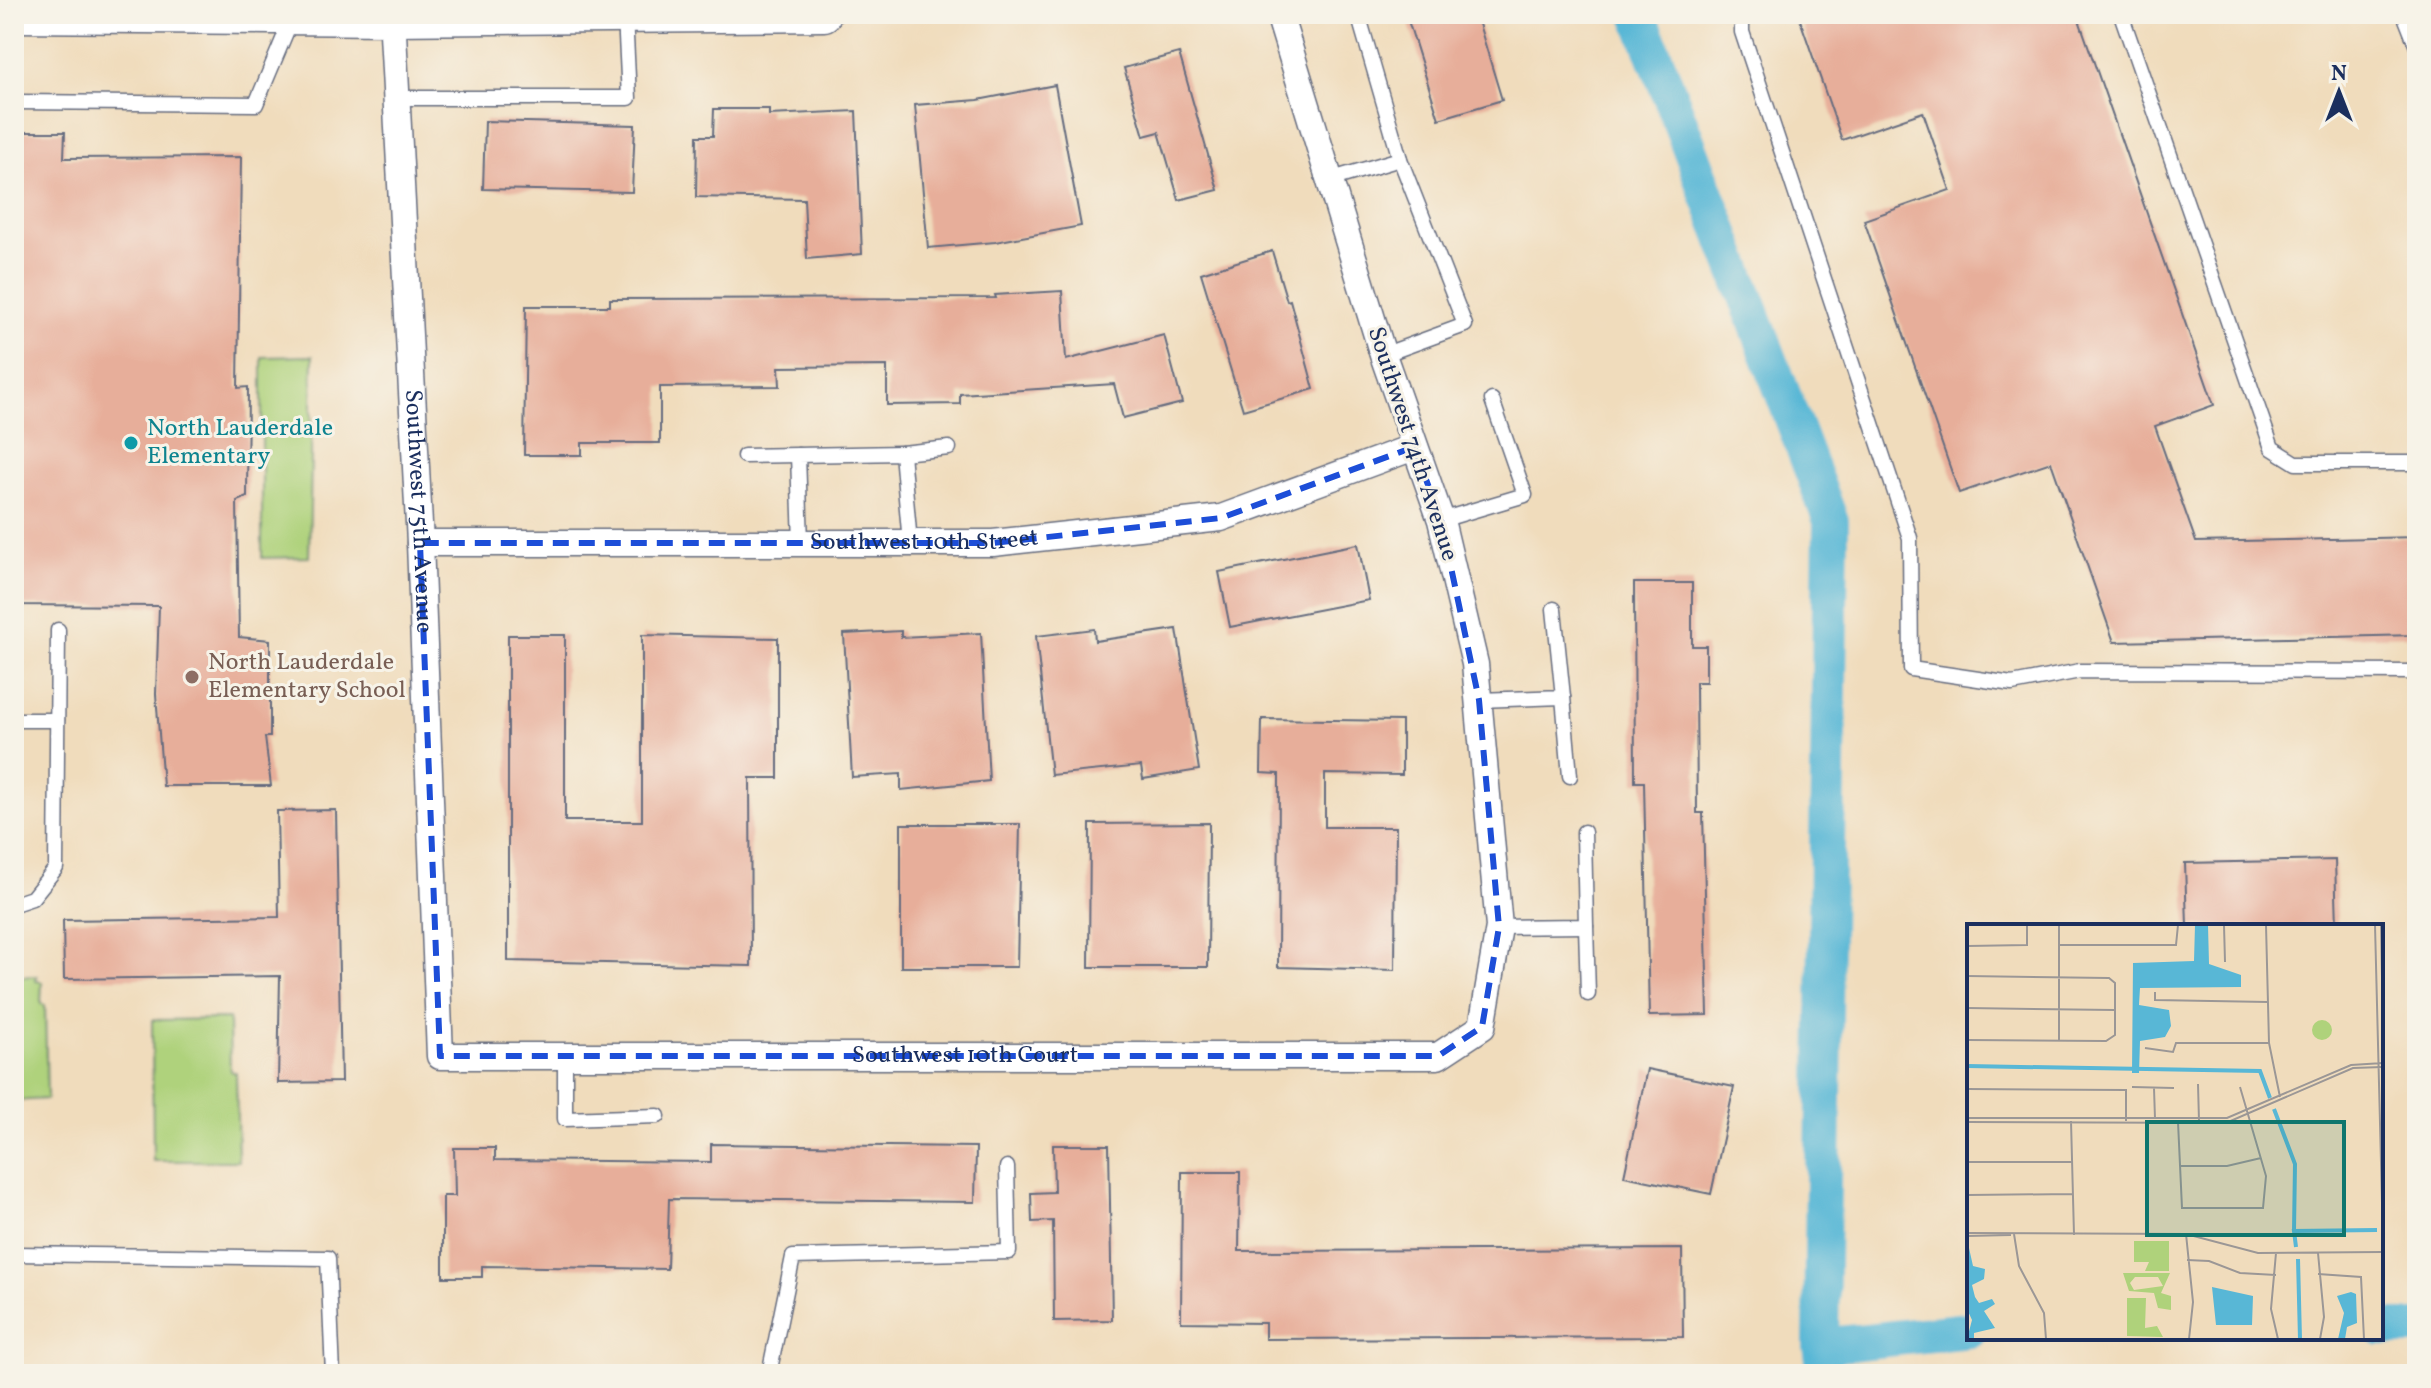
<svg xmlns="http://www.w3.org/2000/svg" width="2431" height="1388" font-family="Vollkorn,serif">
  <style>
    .green { fill: #afd27b; stroke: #65806c; stroke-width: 2 }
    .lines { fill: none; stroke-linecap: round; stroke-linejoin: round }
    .canal { stroke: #58b7d6; stroke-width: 36 }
    .building { fill: #e7ae9a }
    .service-casing { stroke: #666c7f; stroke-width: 17 }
    .minor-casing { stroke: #666c7f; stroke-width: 29 }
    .tertiary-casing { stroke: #666c7f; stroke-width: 37 }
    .service { stroke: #fff; stroke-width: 14 }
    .minor { stroke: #fff; stroke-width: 26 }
    .tertiary { stroke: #fff; stroke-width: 34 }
    .marked { fill: none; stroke: #1d4ed8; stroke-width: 6; stroke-dasharray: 16 10; stroke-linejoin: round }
    .culture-dot { fill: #0f9aa8; stroke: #f7f3e8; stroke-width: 3 }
    .education-dot { fill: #8d6e63; stroke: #f7f3e8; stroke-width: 3 }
    .labels { text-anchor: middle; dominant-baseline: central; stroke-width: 6; stroke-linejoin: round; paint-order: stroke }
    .culture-label { font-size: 24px; fill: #0d838f; stroke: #f7f3e8; text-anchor: start }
    .street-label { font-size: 24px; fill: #1b2f5e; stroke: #f7f3e8 }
    .education-label { font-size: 24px; fill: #785e54; stroke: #f7f3e8; text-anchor: start }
    .inset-river { fill: none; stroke: #58b7d6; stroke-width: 4 }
    .inset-road { fill: none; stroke: #9b9796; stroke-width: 2 }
    .view { fill: #0f766e; fill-opacity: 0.15; stroke: #0f766e; stroke-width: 4 }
    .inset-edge { fill: none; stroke: #1b2f5e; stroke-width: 4 }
  </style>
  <rect width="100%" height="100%" fill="#f7f3e8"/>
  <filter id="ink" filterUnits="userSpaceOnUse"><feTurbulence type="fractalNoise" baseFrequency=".0125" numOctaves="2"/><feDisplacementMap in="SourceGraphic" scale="16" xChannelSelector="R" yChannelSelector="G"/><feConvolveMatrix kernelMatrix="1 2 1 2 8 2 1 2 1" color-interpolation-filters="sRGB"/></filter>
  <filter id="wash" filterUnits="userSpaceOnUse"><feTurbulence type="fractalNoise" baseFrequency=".006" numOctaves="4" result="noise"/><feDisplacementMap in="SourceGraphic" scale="32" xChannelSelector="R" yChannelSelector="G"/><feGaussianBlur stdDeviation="1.8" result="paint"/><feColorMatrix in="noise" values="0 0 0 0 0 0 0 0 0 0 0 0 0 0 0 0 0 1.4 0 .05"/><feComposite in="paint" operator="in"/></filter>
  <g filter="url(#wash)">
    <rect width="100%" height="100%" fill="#f0dcbc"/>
    <g class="green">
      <path d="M313 356 309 557 262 558V357Z"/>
      <path d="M37 976 36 981 42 982 41 1004 45 1005 47 1099 14 1101V977Z"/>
      <path d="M229 1019 230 1071 236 1073 238 1161H153L152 1020Z"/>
    </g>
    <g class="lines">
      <g class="canal">
        <path d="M1639 14 1831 521 1821 1346"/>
        <path d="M2381 1328H2417"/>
        <path d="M1825 1374 1821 1346 1969 1330"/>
      </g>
    </g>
    <g id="blocks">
      <g class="building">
        <path d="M1406 14H1476L1502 100 1439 119Z"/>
        <path d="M1798 14H2077L2214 405 2155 426 2196 542 2417 537V635L2114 642 2051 462 1959 493 1864 220 1950 190 1923 112 1842 140Z"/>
        <path d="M1179 53 1218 190 1179 200 1159 132 1144 136 1124 68Z"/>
        <path d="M1055 85 1081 226 995 242 928 248 915 105 978 100Z"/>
        <path d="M714 109H769V115L856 111 862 254 807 259 804 199 696 197 697 136H713Z"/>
        <path d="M485 121 635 125 632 192 483 189Z"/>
        <path d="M14 132H65L64 158 241 157 238 388 248 387 247 497 237 501 239 637 270 640V737H265L271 786H163L156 694 159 606 14 605Z"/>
        <path d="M1272 251 1287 301 1290 300 1314 389 1243 410 1201 273Z"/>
        <path d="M1062 291 1066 360 1164 335 1182 403 1123 418 1114 384 960 394V404L887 405V366L779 367 780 386 660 387V443H582V455H524L526 306H610V299L996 298 995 295Z"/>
        <path d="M1358 544 1369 600 1230 627 1219 572Z"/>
        <path d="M1634 583H1692V646H1706V682H1696L1697 813H1703L1708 1015 1649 1016 1644 782H1635Z"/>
        <path d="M1094 629 1095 641 1177 629 1199 770 1143 779 1141 766 1051 775 1036 636Z"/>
        <path d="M901 631V637L981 633 989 781 901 790V774L852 777 844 634Z"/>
        <path d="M508 635H565V821H642V635L778 638V778H750L751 966 508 961Z"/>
        <path d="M1262 719 1402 721V775L1325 774V827H1396L1395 970 1278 967 1279 774 1261 773Z"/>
        <path d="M336 810 341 1082 278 1083 280 976 64 979 63 920 279 917 277 811Z"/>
        <path d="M1209 823 1208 967H1089L1090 824Z"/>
        <path d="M901 824H1020L1017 967H901Z"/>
        <path d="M2335 860 2337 926H2187L2185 863Z"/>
        <path d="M1647 1069 1734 1087 1711 1194 1624 1176Z"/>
        <path d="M711 1144 976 1147 975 1202 669 1199 667 1269 482 1266V1277H443V1196H455L454 1148H495V1160L711 1162Z"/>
        <path d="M1053 1145H1109L1112 1320 1054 1321 1053 1221 1032 1222 1031 1193 1054 1192Z"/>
        <path d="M1182 1172H1240L1239 1251 1682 1249 1683 1337 1265 1339V1323L1181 1322Z"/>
      </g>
    </g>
  </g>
  <g filter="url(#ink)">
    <use href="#blocks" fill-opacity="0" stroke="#666c7f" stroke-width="2"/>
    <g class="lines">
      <g class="service-casing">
        <g id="service">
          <path d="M1358 14 1400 159 1465 325 1383 355"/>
          <path d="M1742 14V32L1910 538 1911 669 2012 684 2080 671 2417 672"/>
          <path d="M2121 14 2272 448 2296 463H2417"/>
          <path d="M2404 14 2417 47"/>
          <path d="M396 98H629L625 16"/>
          <path d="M14 102 256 104 292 18"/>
          <path d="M1329 180 1400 159"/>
          <path d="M902 453 949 448"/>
          <path d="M744 456 798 455"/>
          <path d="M1441 520 1525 495 1492 400"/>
          <path d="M801 543 798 455 902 453 910 543"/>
          <path d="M1563 697 1570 776"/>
          <path d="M1479 700 1563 697 1554 609"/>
          <path d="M14 720H57"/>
          <path d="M14 904 32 898 56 868 58 630"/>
          <path d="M1586 926 1588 994"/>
          <path d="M1499 927 1586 926 1584 832"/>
          <path d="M565 1054V1119L658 1116"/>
          <path d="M14 1254 328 1258 333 1374"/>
          <path d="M769 1374 793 1257 1009 1252 1007 1167"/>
        </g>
      </g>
      <g class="minor-casing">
        <g id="minor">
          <path id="s1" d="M392 14 420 543 440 1056H1438L1482 1027 1499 927 1475 664 1441 520 1383 355 1279 14"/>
          <path id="s2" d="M420 543H993L1221 518 1414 447"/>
        </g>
      </g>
      <g class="tertiary-casing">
        <path id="tertiary" d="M14 15 392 18 824 14"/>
      </g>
      <use href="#service" class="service"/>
      <use href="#minor" class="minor"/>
      <use href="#tertiary" class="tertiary"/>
    </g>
  </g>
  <path class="marked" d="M1414 447 1441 520 1479 700 1499 927 1482 1027 1438 1056H440L420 543H993L1221 518Z"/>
  <circle class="culture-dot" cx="131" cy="443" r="8"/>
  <circle class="education-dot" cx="192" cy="677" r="8"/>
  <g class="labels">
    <g class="culture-label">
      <text x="147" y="429">North Lauderdale<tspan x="147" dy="28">Elementary</tspan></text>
    </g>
    <g class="street-label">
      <text transform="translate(1412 444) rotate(72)">Southwest 74th Avenue</text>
      <text stroke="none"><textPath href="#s1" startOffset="498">Southwest 75th Avenue</textPath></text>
      <text stroke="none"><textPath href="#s2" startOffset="504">Southwest 10th Street</textPath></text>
      <text stroke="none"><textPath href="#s1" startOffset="1568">Southwest 10th Court</textPath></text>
    </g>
    <g class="education-label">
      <text x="208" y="663">North Lauderdale<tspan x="208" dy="28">Elementary School</tspan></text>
    </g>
  </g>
  <g transform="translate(1967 924)">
    <rect width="416" height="416" fill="#f0dcbc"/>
    <path d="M345 106a10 10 0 1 1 20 0a10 10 0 1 1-20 0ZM167 317H202V347H178L182 338H167ZM156 349H203L194 369 204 372V386L191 384 187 369 162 367ZM168 353H191L196 362 167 366 163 359ZM160 374H179L178 404 190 402 196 413 160 412Z" fill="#afd27b" fill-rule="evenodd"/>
    <path d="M228 1H241L242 40 274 51V63L173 64 172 81 202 86 204 102 198 113 173 117 172 149H165L166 39 227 37ZM2 324 6 342 18 345 17 355 5 361 8 373 12 379 25 375 28 380 17 387 28 404 7 409V415H0L5 396 0 385ZM245 363 286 372 285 401H249ZM384 368 389 370 390 399 380 403 378 415H371L377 389 370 372Z" fill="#58b7d6"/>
    <path class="inset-river" d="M0 142 293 147 303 174M307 185 328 240 327 307M329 323 327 307 410 306M331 335 333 415"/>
    <path class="inset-road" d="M92 1V116M257 1 258 38M299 1 302 119 313 173M408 1 416 318M414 1 416 105M92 21H209L211 1M0 22 60 21V1M0 52 142 54 148 59V111L139 117 0 116M188 68V76L301 78M0 84 148 86M178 124 206 128 209 119H302M231 160 232 197M165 163 207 164M187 164 188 195M0 165 159 166V197M0 194H260L384 141 416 139M104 197 107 311M0 198 259 199 386 144 416 143M211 198 215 284H296L299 252 273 163M0 238H105M214 242H260L294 234M0 271 105 270M0 309 219 310 291 329 416 328M47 310 52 342 77 389 79 415M219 310 226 378 222 415M0 312 44 311M309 329 304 385 311 415M351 329 357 393 353 415M220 336 242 337 273 349 309 351M351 350 394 353 397 415"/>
    <path class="view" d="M180 198H377V311H180Z"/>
    <rect width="416" height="416" class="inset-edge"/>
  </g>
  <rect width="2431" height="1388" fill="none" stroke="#f7f3e8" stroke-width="48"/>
  <g transform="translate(2339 92)" stroke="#f7f3e8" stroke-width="6" paint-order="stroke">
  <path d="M0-6L14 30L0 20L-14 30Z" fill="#1b2f5e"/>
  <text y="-12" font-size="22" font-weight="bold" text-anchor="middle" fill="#1b2f5e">N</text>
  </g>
</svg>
